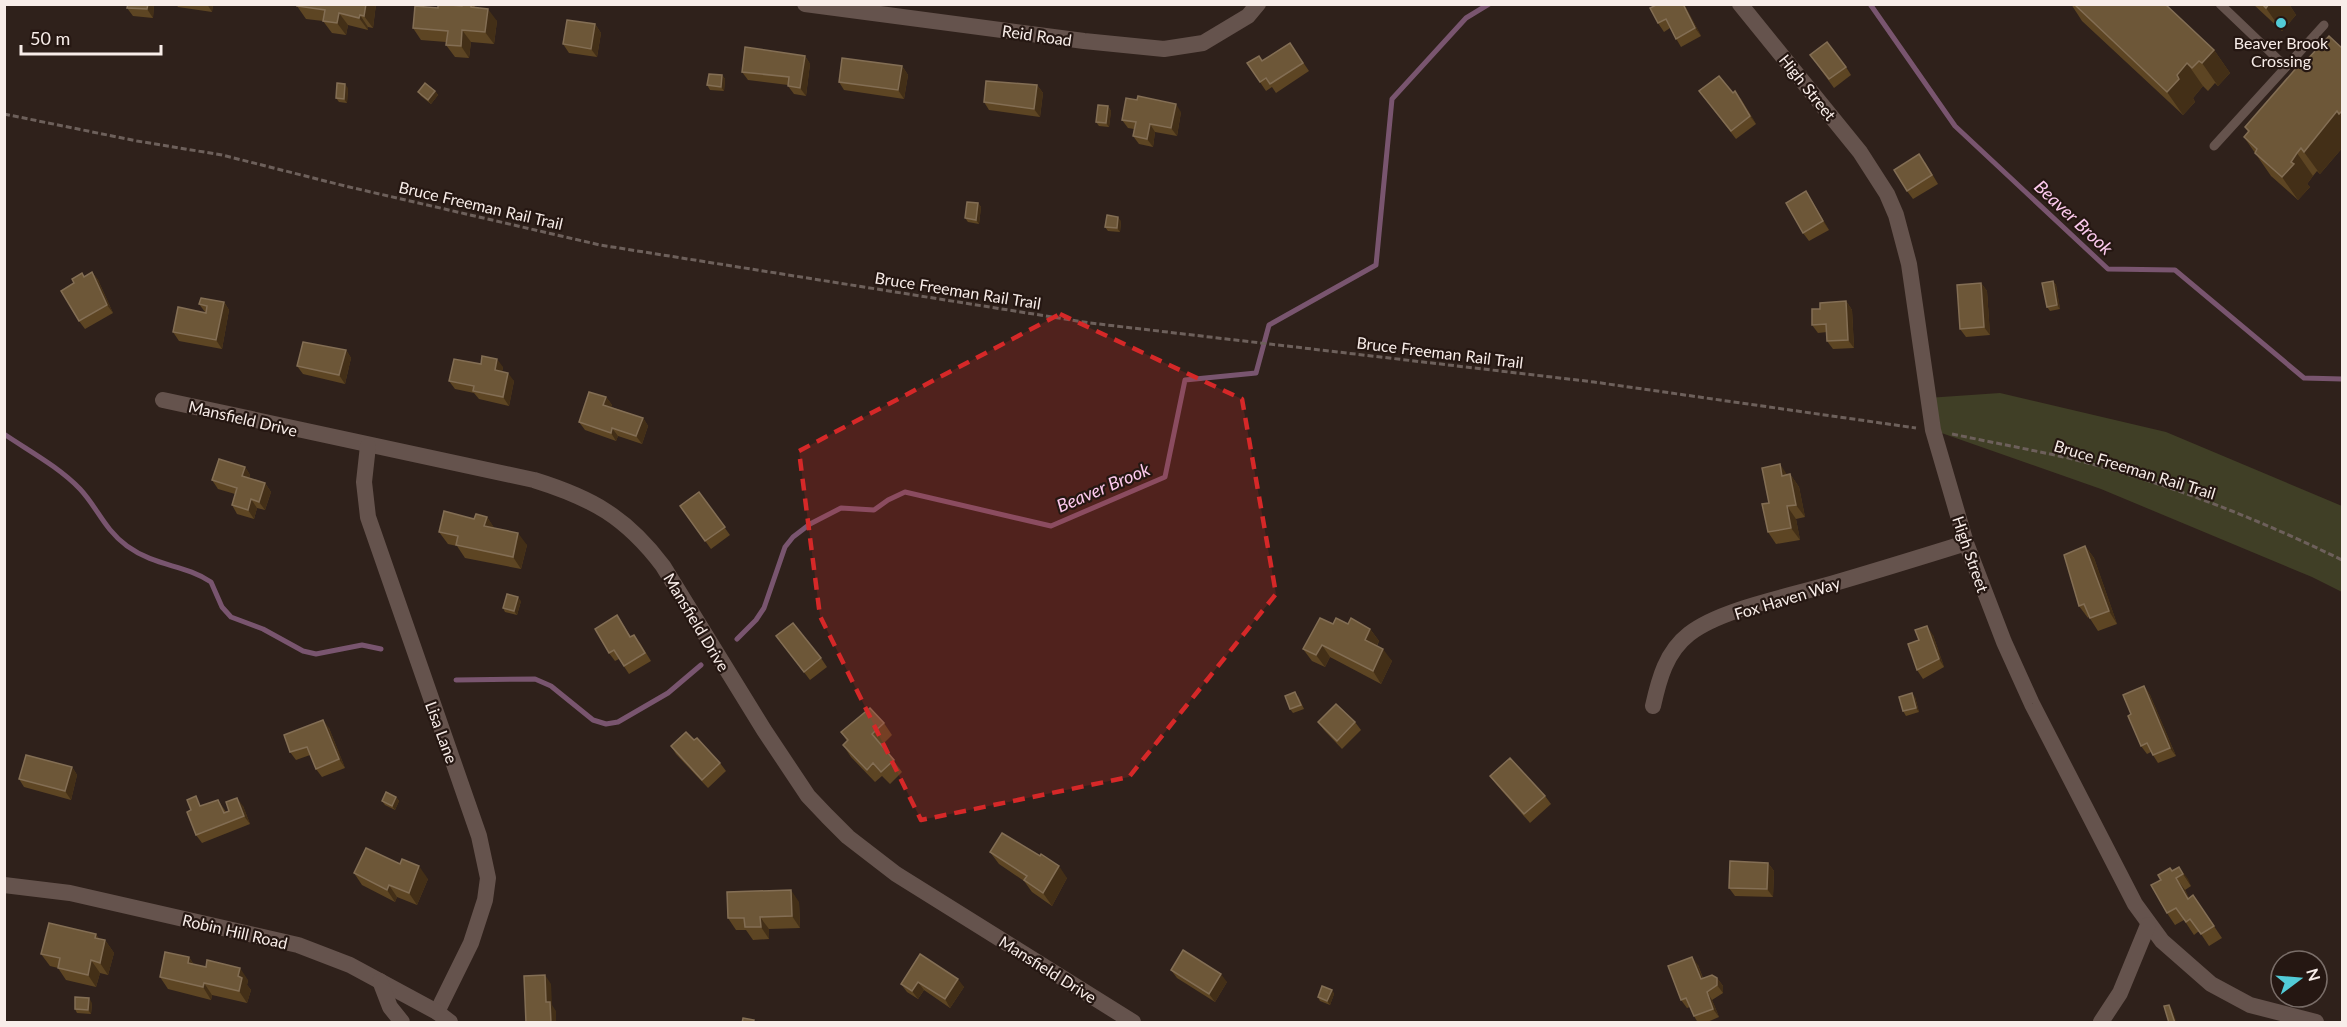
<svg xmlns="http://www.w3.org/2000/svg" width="2347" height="1027" font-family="Lato,sans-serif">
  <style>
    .green { fill: #403f26 }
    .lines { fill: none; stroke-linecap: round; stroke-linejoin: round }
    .stream { stroke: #79556f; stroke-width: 5 }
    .path { stroke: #6d605b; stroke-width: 3; stroke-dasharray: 6 3; stroke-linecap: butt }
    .service { stroke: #65534d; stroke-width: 9 }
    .minor { stroke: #65534d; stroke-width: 16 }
    .wall { fill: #5d4523 }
    .shaded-wall { fill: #432f17 }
    .building { fill: #6d5738; stroke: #836e54; stroke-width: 1.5 }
    .marked { fill: #d62828; fill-opacity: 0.2; stroke: #d62828; stroke-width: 4.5; stroke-dasharray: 12 8; stroke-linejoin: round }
    .poi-dot { fill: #52cbd7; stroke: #251712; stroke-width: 2 }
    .labels { text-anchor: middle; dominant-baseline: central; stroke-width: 4.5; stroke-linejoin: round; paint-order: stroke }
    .street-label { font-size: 16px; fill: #f8ede9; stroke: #251712 }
    .poi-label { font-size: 16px; fill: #f8ede9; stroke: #251712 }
    .water-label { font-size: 18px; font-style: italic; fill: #fdcaee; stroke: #251712 }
  </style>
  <rect width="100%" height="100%" fill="#2f211b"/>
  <path class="green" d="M2000 393 2166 432 2342 506V592L2312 577 2101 489 1933 430 1927 398Z"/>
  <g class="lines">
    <g class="stream">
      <path d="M1870 4 1955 126 2108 269 2175 270 2304 378 2342 379"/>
      <path d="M4 434C29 451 59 467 80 489 97 507 104 529 127 546 156 567 184 564 211 582L222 607 231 617 263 629 303 651 316 654 362 645 381 649"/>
      <path d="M737 639 756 620 764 608 785 547 793 537 810 524 841 508 874 510 888 500 905 492 1051 526 1165 477 1185 380 1256 373 1269 325 1376 265 1392 99 1466 18 1489 4"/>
      <path d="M456 680 535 679 551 686 593 720 606 724 618 722 668 693 701 665"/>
    </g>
    <g class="path">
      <path d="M4 114 137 141 222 155 345 186 600 245 1090 323 1594 382 1916 428"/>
      <path d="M1952 434C1990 442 2027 449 2064 457 2160 480 2254 517 2342 560"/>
    </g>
    <g class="service">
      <path d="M2220 4 2286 67 2324 25"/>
      <path d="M2214 146 2286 67"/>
    </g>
    <g class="minor">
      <path d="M805 4 1084 41 1164 49 1203 43 1248 16 1258 4"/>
      <path d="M1740 4 1860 152 1887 194 1896 215 1909 264 1933 430 1966 543 2004 642 2032 704 2135 904 2162 941 2211 984 2250 1005 2316 1022"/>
      <path d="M163 400 534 480C592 498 626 517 663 566L764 730 808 796 827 816 848 837 896 874 1133 1022"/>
      <path d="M368 446 364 482 368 517 479 836 488 878 485 900 471 943 437 1012"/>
      <path d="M1653 706C1659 679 1666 652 1689 634 1721 609 1791 596 1831 584 1876 571 1921 557 1966 543"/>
      <path d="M4 885 70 893 298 945 350 965 437 1012 450 1022"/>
      <path d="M380 981 390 1007 402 1022"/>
      <path d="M2101 1022 2120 993 2148 925"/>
    </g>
  </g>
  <g class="wall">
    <path d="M128 4H154L153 18 133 16 127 8Z"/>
    <path d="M176 4H213L212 12 178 7Z"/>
    <path d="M376 4 373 28 368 27V30L348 25 346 35 332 33 323 21 306 19 297 6Z"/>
    <path d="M463 4H473L475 7 497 21 494 44 471 42 469 58 455 57 446 45V42L421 40 413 28 438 8 462 6Z"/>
    <path d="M1658 4H1684L1701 36 1681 47 1670 28 1664 32 1658 23Z"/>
    <path d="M2071 4H2165L2214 50 2230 73 2218 86 2215 83 2208 91 2203 86 2193 98 2195 102 2183 115 2082 21Z"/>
    <path d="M2253 4H2289L2296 15 2282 31Z"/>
    <path d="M595 24 601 33 597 57 569 53 563 44Z"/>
    <path d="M1290 43 1309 71 1276 93 1272 87 1266 91 1247 63 1262 61Z"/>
    <path d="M2343 49V147L2320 174 2317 171 2313 176 2307 184 2310 187 2298 200 2271 176 2244 137 2248 132 2245 127 2307 66 2304 63Z"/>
    <path d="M805 56 810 64 806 96 794 94 788 86V85L748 80 742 72Z"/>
    <path d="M1816 63 1846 67 1851 75 1834 88Z"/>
    <path d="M902 66 908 75 904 99 844 90 839 82Z"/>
    <path d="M722 75 725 79 724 91 710 90 707 85Z"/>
    <path d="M1037 85 1043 93 1040 117 989 110 984 102Z"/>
    <path d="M348 88 347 103 339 102 336 98Z"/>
    <path d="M435 91 438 95 431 104 421 96 418 92Z"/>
    <path d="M1699 91 1733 93 1741 99 1756 124 1736 139Z"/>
    <path d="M1108 106 1111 111 1109 127 1099 126 1096 122Z"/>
    <path d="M1181 112 1177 136 1155 132 1153 147 1139 144 1133 136 1134 129 1128 128 1122 120Z"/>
    <path d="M1925 162 1938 184 1913 199 1907 191Z"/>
    <path d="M1806 191 1829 230 1809 241 1803 233Z"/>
    <path d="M978 203 981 207 979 224 968 222 965 218Z"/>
    <path d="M1121 221 1120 232 1108 231 1105 227Z"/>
    <path d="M92 272 98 280 113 313 85 329 79 321 74 283 82 273 85 277Z"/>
    <path d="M2053 281 2056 285 2060 309 2050 311 2047 307Z"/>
    <path d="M1981 283 1987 291 1990 335 1966 337 1960 329Z"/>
    <path d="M1846 301 1852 310 1854 348 1833 349 1827 341V332L1818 333 1812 325 1820 309Z"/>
    <path d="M224 302 229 310 222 349 179 341 173 332 205 312 199 304Z"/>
    <path d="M346 350 351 358 345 384 303 374 297 366Z"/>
    <path d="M481 364 503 367 502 372 514 381 509 406 479 399 474 393 455 389 449 381Z"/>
    <path d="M606 397 612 405 611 407 643 418 648 426 642 444 618 436 616 441 585 430 579 422Z"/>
    <path d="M245 467 250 475 249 478 265 483 271 492 265 510 257 508 254 519 237 514 232 505 235 494 218 489 212 480Z"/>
    <path d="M1790 474 1799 487 1805 517 1796 519 1800 540 1776 544 1768 532 1769 503 1787 475Z"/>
    <path d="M699 492 730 535 711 549 680 506Z"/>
    <path d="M487 517 494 528 527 545 521 569 465 558 457 546 448 544 439 532 474 519Z"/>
    <path d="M2085 546 2094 558 2117 624 2098 631 2089 617 2088 618 2079 606Z"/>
    <path d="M521 601 517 615 505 612 503 608Z"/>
    <path d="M617 615 631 637 640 643 651 661 629 674 619 659 615 661 609 653Z"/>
    <path d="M1333 624H1348L1370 629 1379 641 1377 646 1392 661 1381 684 1330 657 1325 667 1312 661 1303 649Z"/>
    <path d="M1933 635 1944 667 1923 679 1917 670 1919 640Z"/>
    <path d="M776 636 821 658 827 667 810 680Z"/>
    <path d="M2144 686 2150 695 2176 756 2158 763 2151 752 2147 754 2141 746 2131 714Z"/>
    <path d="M1298 696 1304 709 1293 713 1290 709Z"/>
    <path d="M1915 697 1919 712 1906 716 1903 711Z"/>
    <path d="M1318 722H1355L1361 730 1342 749 1324 730Z"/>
    <path d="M884 723 892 735 882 745 902 772 890 784 882 776 875 782 851 757 843 745 847 741 841 732Z"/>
    <path d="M329 728 345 768 322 777 316 769 310 755 296 760 290 752Z"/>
    <path d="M694 740 720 763 726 771 708 788 676 754 671 746Z"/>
    <path d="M72 767 77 775 71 800 24 787 19 779Z"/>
    <path d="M1490 776 1545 796 1551 804 1530 823 1496 784Z"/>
    <path d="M396 797 399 801 395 810 385 805 382 801Z"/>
    <path d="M218 800 226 812 243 806 250 824 202 843 196 835 203 805Z"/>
    <path d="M990 852 1067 878 1052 906 1032 892 1024 881 999 864Z"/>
    <path d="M1768 863 1774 871 1773 897 1735 896 1729 888Z"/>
    <path d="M2179 867 2191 886 2185 890 2189 898 2193 895 2222 938 2209 946 2199 931 2194 935 2184 920 2175 925 2167 913 2161 880Z"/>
    <path d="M354 873 428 879 417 905 397 897 395 902 362 885Z"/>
    <path d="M799 902 800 928 769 929V939L753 940 746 930H736L728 918Z"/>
    <path d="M96 934 99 939 105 940 114 953 108 975 100 973 96 987 66 980 58 968 50 966 41 954Z"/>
    <path d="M920 954 964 987 950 1008 924 990 918 999 907 992 901 984Z"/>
    <path d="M189 957 194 965 248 980 247 985 251 990 247 1003 212 995 211 1000 168 989 160 977Z"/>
    <path d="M1698 965 1703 978H1717L1723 986V993L1712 1000 1719 1017 1705 1023H1698L1694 1016 1690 1007 1687 1008 1681 1000Z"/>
    <path d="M1171 970 1227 982 1215 1002 1177 978Z"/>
    <path d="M1332 990 1334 994 1330 1005 1320 1001 1318 997Z"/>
    <path d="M92 1003 91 1014 77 1013 75 1009Z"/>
  </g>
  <g class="shaded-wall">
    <path d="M148 4H154L153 18 147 9Z"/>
    <path d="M207 4H213L212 12Z"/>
    <path d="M366 4H376L373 28 364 16Z"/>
    <path d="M1683 4H1684L1701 36 1695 28Z"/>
    <path d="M2269 4H2289L2296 15 2282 31 2266 8Z"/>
    <path d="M488 9 497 21 494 44 485 32Z"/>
    <path d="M339 13 348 25 346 35 337 23Z"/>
    <path d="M360 15 368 27V30L359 18Z"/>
    <path d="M595 24 601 33 597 57 591 49Z"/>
    <path d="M462 30 471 42 469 58 461 46Z"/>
    <path d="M2214 50 2230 73 2218 86 2202 63Z"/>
    <path d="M805 56 810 64 806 96 800 88Z"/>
    <path d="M2187 63 2203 86 2193 98 2195 102 2183 115 2167 92 2177 75Z"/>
    <path d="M902 66 908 75 904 99 898 90Z"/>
    <path d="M722 75 725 79 724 91 721 87Z"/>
    <path d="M345 84 348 88 347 103 344 99Z"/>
    <path d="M1037 85 1043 93 1040 117 1034 109Z"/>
    <path d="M435 91 438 95 431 104 428 100Z"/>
    <path d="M1735 91 1741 99 1756 124 1750 116Z"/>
    <path d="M1176 104 1181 112 1177 136 1171 128Z"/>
    <path d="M1108 106 1111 111 1109 127 1106 123Z"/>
    <path d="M2343 110V118L2339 114Z"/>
    <path d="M2337 111 2343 119V147L2320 174 2304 152Z"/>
    <path d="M1150 124 1155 132 1153 147 1147 139Z"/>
    <path d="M2297 153 2313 176 2307 184 2310 187 2298 200 2282 177Z"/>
    <path d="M1806 191 1811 199 1829 230 1823 221Z"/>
    <path d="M978 203 981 207 979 224 976 220Z"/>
    <path d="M1118 217 1121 221 1120 232 1117 228Z"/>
    <path d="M92 272 98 280 113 313 107 305Z"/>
    <path d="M2053 281 2056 285 2060 309 2057 305Z"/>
    <path d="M1981 283 1987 291 1990 335 1984 327Z"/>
    <path d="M1846 301 1852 310 1854 348 1848 340Z"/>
    <path d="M224 302 229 310 222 349 216 340Z"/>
    <path d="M346 350 351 358 345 384 339 375Z"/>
    <path d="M497 359 503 367 501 379 495 370Z"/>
    <path d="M508 373 514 381 509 406 503 397Z"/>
    <path d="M606 397 612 405 609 413 603 405Z"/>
    <path d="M643 418 648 426 642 444 636 436Z"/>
    <path d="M612 428 618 436 616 441 611 433Z"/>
    <path d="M1780 464 1788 476H1782Z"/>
    <path d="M245 467 250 475 247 484 242 476Z"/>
    <path d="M1790 474 1799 487 1805 517 1796 505Z"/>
    <path d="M265 483 271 492 265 510 259 502Z"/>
    <path d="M251 499 257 508 254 519 248 510Z"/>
    <path d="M1787 506 1796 519 1800 540 1791 528Z"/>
    <path d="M487 517 495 529 484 526Z"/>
    <path d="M518 533 527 545 521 569 513 557Z"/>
    <path d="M2085 546 2094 558 2117 624 2109 611Z"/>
    <path d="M518 597 521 601 517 615 514 611Z"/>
    <path d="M1927 626 1933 635 1944 667 1939 659Z"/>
    <path d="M1370 629 1379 641 1373 652 1365 640Z"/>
    <path d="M1322 645 1330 657 1325 667 1316 655Z"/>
    <path d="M1383 649 1392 661 1381 684 1373 671Z"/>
    <path d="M2144 686 2150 695 2176 756 2170 748Z"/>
    <path d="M1912 693 1915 697 1919 712 1916 708Z"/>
    <path d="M323 720 329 728 345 768 339 759Z"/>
    <path d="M72 767 77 775 71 800 65 791Z"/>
    <path d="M396 797 399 801 395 810 392 806Z"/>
    <path d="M237 798 243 806 250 824 244 816Z"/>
    <path d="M1768 863 1774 871 1773 897 1767 889Z"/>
    <path d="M419 866 428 879 417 905 409 893Z"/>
    <path d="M1059 866 1067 878 1052 906 1043 893Z"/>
    <path d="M2179 867 2188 879 2191 886 2183 874Z"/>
    <path d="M2176 878 2185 890 2196 911 2188 899Z"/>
    <path d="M389 885 397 897 395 902 387 890Z"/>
    <path d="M791 890 799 902 800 928 792 916Z"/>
    <path d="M760 917 769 929V939L761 927Z"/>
    <path d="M96 934 104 946 105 940 114 953 108 975 100 963 95 938Z"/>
    <path d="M189 957 197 970 188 963Z"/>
    <path d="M1692 957 1698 965 1706 987 1701 979Z"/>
    <path d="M91 960 100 973 96 987 88 975Z"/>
    <path d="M240 968 248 980 247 985 251 990 247 1003 239 991 238 976Z"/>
    <path d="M1221 974 1227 982 1215 1002 1209 994Z"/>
    <path d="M545 975 551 984 552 1005 556 1011V1023H551L546 1002Z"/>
    <path d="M1717 978 1723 986V993L1717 985Z"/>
    <path d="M958 979 964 987 950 1008 945 999Z"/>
    <path d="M918 982 924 990 918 999 912 991Z"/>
    <path d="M204 983 212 995 211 1000 203 987Z"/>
    <path d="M1332 990 1334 994 1330 1005 1327 1001Z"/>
    <path d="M1707 992 1712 1000 1719 1017 1713 1009Z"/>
    <path d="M89 998 92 1003 91 1014 88 1010Z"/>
    <path d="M2169 1005 2172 1009 2177 1023H2175Z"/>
  </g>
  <g class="building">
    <path d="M128 4H148L147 9 127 8Z"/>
    <path d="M298 4H366L364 16 360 15 359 18 339 13 337 23 323 21 325 10 297 6Z"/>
    <path d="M438 4 462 6 463 4H471V7L488 9 485 32 462 30 461 46 446 45 448 31 413 28 415 6 438 8Z"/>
    <path d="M1658 4H1683L1695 28 1676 39 1666 19 1658 23 1650 8Z"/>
    <path d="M2074 4H2165L2214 50 2202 63 2199 61 2192 68 2187 63 2177 75 2179 79 2167 92Z"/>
    <path d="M2262 4H2269L2266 8Z"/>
    <path d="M567 20 595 24 591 49 563 44Z"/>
    <path d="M2329 36 2343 49V110L2339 114 2337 111 2304 152 2301 148 2297 153 2291 162 2294 164 2282 177 2255 153 2257 149 2244 137 2249 131 2245 127 2298 66 2303 70 2307 66 2304 63Z"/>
    <path d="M1827 42 1846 67 1829 79 1810 55Z"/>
    <path d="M1290 43 1303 63 1270 84 1266 78 1260 82 1247 63 1259 56 1262 61Z"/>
    <path d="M745 47 805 56 800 88 788 86 789 77 742 72Z"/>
    <path d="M842 58 902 66 898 90 839 82Z"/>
    <path d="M709 74 722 75 721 87 707 85Z"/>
    <path d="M1719 76 1733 93 1735 91 1750 116 1731 131 1699 91Z"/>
    <path d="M986 81 1037 85 1034 109 984 102Z"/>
    <path d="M337 83 345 84 344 99 336 98Z"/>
    <path d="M425 83 435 91 428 100 418 92Z"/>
    <path d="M1138 96 1176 104 1171 128 1150 124 1147 139 1133 136 1136 122 1122 120 1126 98 1137 100Z"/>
    <path d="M1098 105 1108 106 1106 123 1096 122Z"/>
    <path d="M1919 154 1932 175 1907 191 1894 170Z"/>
    <path d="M1806 191 1823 221 1803 233 1786 203Z"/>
    <path d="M967 202 978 203 976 220 965 218Z"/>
    <path d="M1107 215 1118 217 1117 228 1105 227Z"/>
    <path d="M92 272 107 305 79 321 61 291 74 283 72 279 82 273 84 277Z"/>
    <path d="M2053 281 2057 305 2047 307 2042 283Z"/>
    <path d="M1981 283 1984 327 1960 329 1957 285Z"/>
    <path d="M201 298 224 302 216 340 173 332 178 307 206 313 207 306 199 304Z"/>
    <path d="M1846 301 1848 340 1827 341 1826 324 1812 325V309H1820V303Z"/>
    <path d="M303 342 346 350 339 375 297 366Z"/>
    <path d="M482 356 497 359 495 370 508 373 503 397 473 391 474 386 449 381 454 359 481 364Z"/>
    <path d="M589 392 606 397 603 405 643 418 636 436 612 428 611 433 579 422Z"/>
    <path d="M219 459 245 467 242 476 265 483 259 502 251 499 248 510 232 505 237 488 212 480Z"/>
    <path d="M1780 464 1782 476 1790 474 1796 505 1787 506 1791 528 1768 532 1762 504 1769 503 1762 468Z"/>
    <path d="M699 492 725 527 705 541 680 506Z"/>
    <path d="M444 511 474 519 476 514 487 517 484 526 518 533 513 557 456 545 458 536 439 532Z"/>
    <path d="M2085 546 2109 611 2090 618 2084 604 2079 606 2064 555Z"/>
    <path d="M507 594 518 597 514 611 503 608Z"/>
    <path d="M617 615 630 637 634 635 645 653 624 666 614 650 609 653 595 629Z"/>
    <path d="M1320 618 1333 624 1336 618 1348 624 1351 618 1370 629 1365 640 1383 649 1373 671 1322 645 1316 655 1303 649Z"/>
    <path d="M793 623 821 658 804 672 776 636Z"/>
    <path d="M1927 626 1939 659 1917 670 1908 644 1919 640 1915 630Z"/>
    <path d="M2144 686 2170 748 2153 755 2147 743 2141 746 2128 716 2131 714 2123 695Z"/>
    <path d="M1295 692 1301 705 1290 709 1285 696Z"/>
    <path d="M1912 693 1916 708 1903 711 1899 697Z"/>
    <path d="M1336 704 1355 722 1337 741 1318 722Z"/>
    <path d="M870 708 884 723 872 734 894 760 881 772 873 763 867 770 843 745 848 740 841 732Z"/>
    <path d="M323 720 339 759 316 769 307 747 290 752 284 735Z"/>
    <path d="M686 732 694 740 697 738 720 763 702 780 671 746Z"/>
    <path d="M26 755 72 767 65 791 19 779Z"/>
    <path d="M1510 758 1545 796 1524 814 1490 776Z"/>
    <path d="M386 792 396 797 392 806 382 801Z"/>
    <path d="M196 796 200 806 218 800 224 813 229 811 226 802 237 798 244 816 196 835 187 812 191 810 187 800Z"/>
    <path d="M1002 833 1040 856 1041 854 1059 866 1043 893 1024 880 1027 876 990 852Z"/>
    <path d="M366 848 400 864 402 859 419 866 409 893 389 885 387 890 354 873Z"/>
    <path d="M1730 861 1768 863 1767 889 1729 888Z"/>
    <path d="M2179 867 2183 874 2176 878 2188 899 2193 895 2214 926 2201 934 2190 919 2186 922 2176 908 2167 913 2151 885 2161 880 2158 875 2170 868 2172 871Z"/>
    <path d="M791 890 792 916 760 917 761 927H745L744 918H728L727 892Z"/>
    <path d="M49 923 96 934 95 938 105 940 100 963 91 960 88 975 58 968 60 958 41 954Z"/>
    <path d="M1183 950 1221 974 1209 994 1171 970Z"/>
    <path d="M165 952 189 957 188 963 206 967 207 960 240 968 238 976 242 978 239 991 204 983 203 987 160 977Z"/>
    <path d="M920 954 958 979 945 999 918 982 912 991 901 984Z"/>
    <path d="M1692 957 1701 979 1712 975 1717 978V985L1707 992 1713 1009 1694 1016 1686 998 1681 1000 1668 966Z"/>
    <path d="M545 975 546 1002H550L551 1023H526L524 976Z"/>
    <path d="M1322 986 1332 990 1327 1001 1318 997Z"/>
    <path d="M75 997 89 998 88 1010 75 1009Z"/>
    <path d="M2169 1005 2175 1023H2169L2164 1006Z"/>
    <path d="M743 1018 754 1020 753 1023H742Z"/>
  </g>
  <path class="marked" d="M1060 314 1242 399 1276 594 1129 777 921 820 820 616 799 451Z"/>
  <circle class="poi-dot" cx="2281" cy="23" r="6"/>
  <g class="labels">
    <g class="street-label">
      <text transform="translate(1037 35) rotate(8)">Reid Road</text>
      <text transform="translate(1808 87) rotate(51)">High Street</text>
      <text transform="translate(481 205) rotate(13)">Bruce Freeman Rail Trail</text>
      <text transform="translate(958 290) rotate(9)">Bruce Freeman Rail Trail</text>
      <text transform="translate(1440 352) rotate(7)">Bruce Freeman Rail Trail</text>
      <text transform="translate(243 418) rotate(13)">Mansfield Drive</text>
      <text transform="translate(2135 469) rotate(17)">Bruce Freeman Rail Trail</text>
      <text transform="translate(1971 554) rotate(71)">High Street</text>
      <text transform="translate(1787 598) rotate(-17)">Fox Haven Way</text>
      <text transform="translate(697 622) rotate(59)">Mansfield Drive</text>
      <text transform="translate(442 732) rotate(70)">Lisa Lane</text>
      <text transform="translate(235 931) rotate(13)">Robin Hill Road</text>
      <text transform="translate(1048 969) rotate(32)">Mansfield Drive</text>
    </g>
    <g class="poi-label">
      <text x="2281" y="42">Beaver Brook<tspan x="2281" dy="18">Crossing</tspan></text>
    </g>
    <g class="water-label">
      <text transform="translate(2074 217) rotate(43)">Beaver Brook</text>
      <text transform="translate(1103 487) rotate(-23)">Beaver Brook</text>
    </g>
  </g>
  <rect width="2347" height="1027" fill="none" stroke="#f8ede9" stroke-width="12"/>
  <g transform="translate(2299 979) rotate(74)"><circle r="28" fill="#251712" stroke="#796d68" stroke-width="1.5"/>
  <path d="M0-4.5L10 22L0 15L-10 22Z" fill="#52cbd7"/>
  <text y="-9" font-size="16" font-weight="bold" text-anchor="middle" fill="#f8ede9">N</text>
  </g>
  <path d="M21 45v9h140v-9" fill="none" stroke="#f8ede9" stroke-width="3"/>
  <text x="30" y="45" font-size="18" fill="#f8ede9" stroke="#251712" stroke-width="4.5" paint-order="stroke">50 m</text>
</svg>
